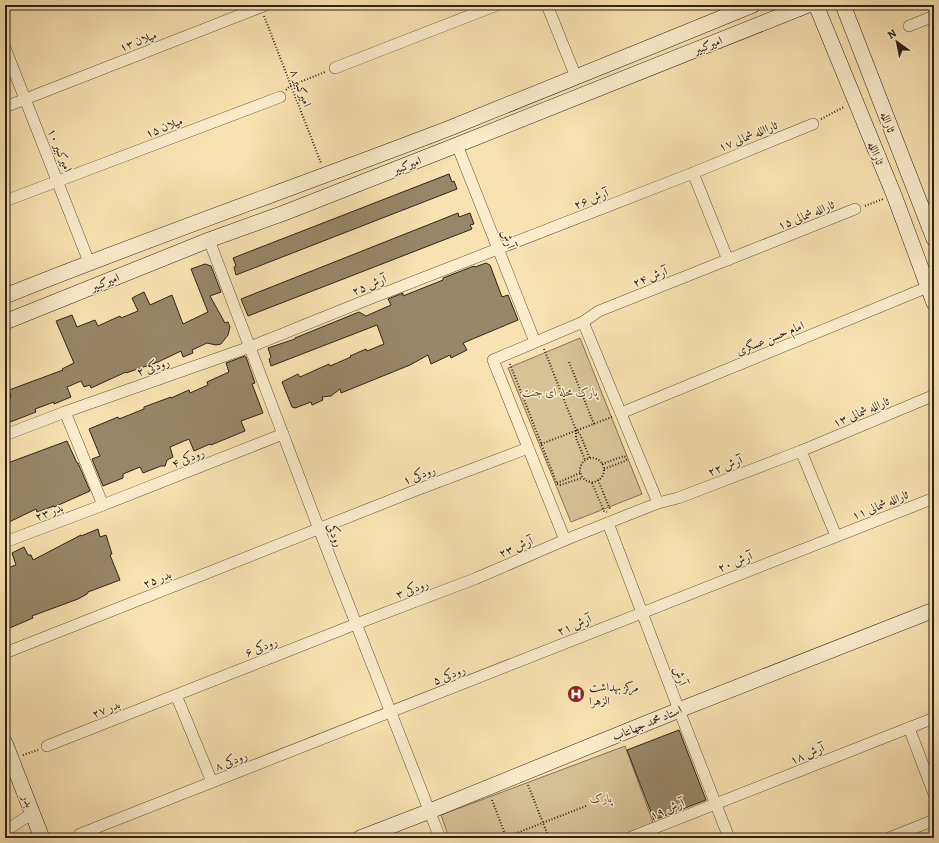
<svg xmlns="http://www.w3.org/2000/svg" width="939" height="843" font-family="Alegreya,Amiri,serif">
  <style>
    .green { fill: #d7c197; stroke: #837258 }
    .building { fill: #988668; stroke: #2f2219 }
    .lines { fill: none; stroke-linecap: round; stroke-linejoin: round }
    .street-casing { stroke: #62523f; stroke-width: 12 }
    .secondary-casing { stroke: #2f2219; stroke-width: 16 }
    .path { stroke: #2f2219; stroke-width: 2; stroke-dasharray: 1 2; stroke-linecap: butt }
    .street { stroke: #fbeccc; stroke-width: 11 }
    .secondary { stroke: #fbeccc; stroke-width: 15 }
    .labels { text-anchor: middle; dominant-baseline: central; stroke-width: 3; stroke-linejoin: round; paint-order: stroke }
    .street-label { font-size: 12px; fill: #2f2219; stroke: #fbeccc }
    .park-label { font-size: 12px; font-style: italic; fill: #594a38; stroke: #fbeccc }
    .poi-label { font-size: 12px; fill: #2f2219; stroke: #fbeccc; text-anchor: start }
  </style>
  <rect width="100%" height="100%" fill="#f9e2b1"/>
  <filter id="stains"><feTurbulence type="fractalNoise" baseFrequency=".005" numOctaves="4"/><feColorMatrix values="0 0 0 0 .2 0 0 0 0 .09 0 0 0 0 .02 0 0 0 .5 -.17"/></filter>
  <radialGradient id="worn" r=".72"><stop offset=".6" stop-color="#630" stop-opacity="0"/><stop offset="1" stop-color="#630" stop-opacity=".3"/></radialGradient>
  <g class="green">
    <path d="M580 338 642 494 571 522 508 368Z"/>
    <path d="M625 746 654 825 618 838H449L441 815Z"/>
  </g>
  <g class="building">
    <path d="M449 174 452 182 454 181 457 189 236 275 234 267 236 266 233 258Z"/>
    <path d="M458 213 459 217 470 213 474 224 470 225 472 229 248 316 241 299Z"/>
    <path d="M486 263 490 265 502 297 508 295 518 320 463 343 467 350 451 358 450 355 431 364 428 355 410 365 341 393 340 389 331 396 322 397 323 400 312 405 311 402 295 408 292 407 282 382 298 374 300 377 329 364 330 366 351 357 350 356 366 349 367 351 384 344 377 325 271 366 269 359 271 357 268 348 295 339V338L359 312 366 316 391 305 388 299 403 293V296L443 280V278L474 266 475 267Z"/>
    <path d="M205 264 211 266 221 292 210 296 225 323 228 322 230 327 228 335 221 344 216 345 207 343 192 350 193 353 183 357 181 351 158 362 126 373V372L91 388 90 385 84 387 81 381 67 387 71 397 54 404V402L35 409 36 412 5 424V399L11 397 9 390 63 370 62 369 74 363 56 321 72 315 77 327 95 320 98 326 120 316 121 318 138 311 132 298 144 292 150 305 172 295 183 324 208 312 191 269Z"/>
    <path d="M245 356 246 357 255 383 252 384 263 413 241 421 245 431 211 445 210 444 194 451 189 439 170 447 173 457 167 460 165 466H161L143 473 140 467 123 474V478L103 486 92 459 100 456 89 429 118 417 119 419 144 409V407L171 397V398L189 390 190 393 208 385 207 382 229 372 226 363Z"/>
    <path d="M67 441 77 463H78L90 491 54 507V506L37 512 36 509 5 524V464Z"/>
    <path d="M98 529 100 537 106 535 112 554 110 555 120 580 88 592 87 594 78 599 32 616 33 618 5 630V569L16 565 12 553 24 547 28 555H31L33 560 81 535V536Z"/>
    <path d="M679 730 706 800 654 820 627 750Z"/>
  </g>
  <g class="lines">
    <g class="street-casing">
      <g id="street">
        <path d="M547 5 576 77"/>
        <path d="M909 26 934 16"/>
        <path d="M5 48 89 262"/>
        <path d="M335 68 497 5"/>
        <path d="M5 107 266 5"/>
        <path d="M457 145 535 342"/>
        <path d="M693 173 728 260"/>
        <path d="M5 201 280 97"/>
        <path d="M209 240 319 529 440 838"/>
        <path d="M583 322 658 503 565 540 493 360Z"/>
        <path d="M583 322 599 311 855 209"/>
        <path d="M65 412 103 505"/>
        <path d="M621 413 928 287"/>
        <path d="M5 435 65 412 250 347 369 299 693 173 813 124"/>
        <path d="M801 451 836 536"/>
        <path d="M658 503 678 498 801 451 930 397"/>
        <path d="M608 523 679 710 729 838"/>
        <path d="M5 542 103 505 283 434"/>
        <path d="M5 653 414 491 528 448"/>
        <path d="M176 695 212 782"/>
        <path d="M909 728 934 794"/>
        <path d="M47 746 356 624 477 578 565 540"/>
        <path d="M5 831 33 813"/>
        <path d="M80 834 934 498"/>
        <path d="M629 838 934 718"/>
        <path d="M889 838 934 820"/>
      </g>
    </g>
    <g class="secondary-casing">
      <g id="secondary">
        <path d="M816 5 894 195 934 303"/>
        <path d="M843 5 934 239"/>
        <path d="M5 296C152 237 302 185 450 128 551 88 652 46 753 5"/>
        <path d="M5 322 209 240 284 213 457 145 808 5"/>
        <path d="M5 743 42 838"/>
        <path d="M360 838 430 811 679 710 934 610"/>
      </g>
    </g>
    <g class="path">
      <path d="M264 16 321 163"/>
      <path d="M286 90 290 86 325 72"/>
      <path d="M821 119 844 107"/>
      <path d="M865 206 883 199"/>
      <path d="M544 349 576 430V438L585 460"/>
      <path d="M569 362 594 424"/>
      <path d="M510 364 557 484"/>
      <path d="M576 430 580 434 590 459"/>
      <path d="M541 444 612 417"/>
      <circle cx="592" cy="470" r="12"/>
      <path d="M602 464 624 456 627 458"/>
      <path d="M604 469 625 461 628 458"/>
      <path d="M598 480 610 509 609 510"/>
      <path d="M557 483 580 473"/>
      <path d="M592 483 604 511 607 512"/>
      <path d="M557 484 560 485 582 478"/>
      <path d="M23 755 38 750"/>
      <path d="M528 785 549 838"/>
      <path d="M492 800 506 837"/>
      <path d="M504 838 586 806"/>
    </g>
    <use href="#street" class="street"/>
    <use href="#secondary" class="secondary"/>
  </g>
  <defs>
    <g id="hospital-disc" transform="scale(0.9)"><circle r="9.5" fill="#8f2418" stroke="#fbeccc"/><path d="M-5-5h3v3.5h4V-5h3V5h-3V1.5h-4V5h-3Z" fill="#fff"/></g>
  </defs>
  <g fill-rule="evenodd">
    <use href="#hospital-disc" x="576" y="694"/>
  </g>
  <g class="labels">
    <g class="street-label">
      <text transform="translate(138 41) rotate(-21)">میلان ۱۳</text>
      <text transform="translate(708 45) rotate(-22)">امیرکبیر</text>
      <text transform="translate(301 88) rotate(69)">امیرکبیر ۸</text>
      <text transform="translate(888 122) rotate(69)">ثارالله</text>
      <text transform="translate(164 127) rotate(-21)">میلان ۱۵</text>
      <text transform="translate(748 136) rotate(-22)">ثاراالله شمالی ۱۷</text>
      <text transform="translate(60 150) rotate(68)">امیرکبیر ۱۰</text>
      <text transform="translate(876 153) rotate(68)">ثاراالله</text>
      <text transform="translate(407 165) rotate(-22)">امیرکبیر</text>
      <text transform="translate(591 199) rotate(-21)">آرش ۲۶</text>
      <text transform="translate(806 215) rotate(-22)">ثارالله شمالی ۱۵</text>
      <text transform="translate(508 239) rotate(69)">آرش</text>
      <text transform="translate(650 277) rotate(-21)">آرش ۲۴</text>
      <text transform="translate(105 282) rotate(-22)">امیرکبیر</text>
      <text transform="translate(369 285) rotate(-22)">آرش ۲۵</text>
      <text transform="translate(770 338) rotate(-22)">امام حسن عسگری</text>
      <text transform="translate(153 367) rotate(-19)">رودکی ۲</text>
      <text transform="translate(861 412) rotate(-23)">ثارالله شمالی ۱۳</text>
      <text transform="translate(188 458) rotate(-22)">رودکی ۴</text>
      <text transform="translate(725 466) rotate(-21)">آرش ۲۲</text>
      <text transform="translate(419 475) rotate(-21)">رودکی ۱</text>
      <text transform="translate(880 505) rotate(-22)">ثارالله شمالی ۱۱</text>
      <text transform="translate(49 512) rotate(-21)">بدر ۲۳</text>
      <text transform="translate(335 535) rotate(69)">رودکی</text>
      <text transform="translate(516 547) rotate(-23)">آرش ۲۳</text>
      <text transform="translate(735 562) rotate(-21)">آرش ۲۰</text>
      <text transform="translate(157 579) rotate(-22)">بدر ۲۵</text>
      <text transform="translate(412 589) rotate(-21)">رودکی ۳</text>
      <text transform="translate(574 625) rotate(-22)">آرش ۲۱</text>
      <text transform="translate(261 647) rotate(-22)">رودکی ۶</text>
      <text transform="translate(449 675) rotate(-22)">رودکی ۵</text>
      <text transform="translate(680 676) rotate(70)">آرش</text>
      <text transform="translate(106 709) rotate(-22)">بدر ۲۷</text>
      <text transform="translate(647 723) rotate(-22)">استاد محمد جهانتاب</text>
      <text transform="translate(807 754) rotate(-22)">آرش ۱۸</text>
      <text transform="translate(231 761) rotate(-22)">رودکی ۸</text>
      <text transform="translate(28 801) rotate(69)">بدر</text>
      <text transform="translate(667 809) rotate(-22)">آرش ۱۹</text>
    </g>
    <g class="park-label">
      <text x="560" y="392">پارک محله ای جنت</text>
      <text x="601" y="798">پارک</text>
    </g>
    <g class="poi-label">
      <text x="589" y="687">مرکز بهداشت<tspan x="589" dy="14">الزهرا</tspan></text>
    </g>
  </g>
  <rect width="939" height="843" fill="none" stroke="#f9e2b1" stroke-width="20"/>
  <rect x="6" y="6" width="927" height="831" fill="none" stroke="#2f2219" stroke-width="2"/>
  <rect x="10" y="10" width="919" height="823" fill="none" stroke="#2f2219"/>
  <g transform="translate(897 42) rotate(327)" stroke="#fbeccc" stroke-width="3" paint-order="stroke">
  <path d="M0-3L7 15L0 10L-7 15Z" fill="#2f2219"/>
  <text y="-6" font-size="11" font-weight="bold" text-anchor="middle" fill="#2f2219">N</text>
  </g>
  <rect width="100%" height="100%" filter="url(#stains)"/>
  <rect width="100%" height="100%" fill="url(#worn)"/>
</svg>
